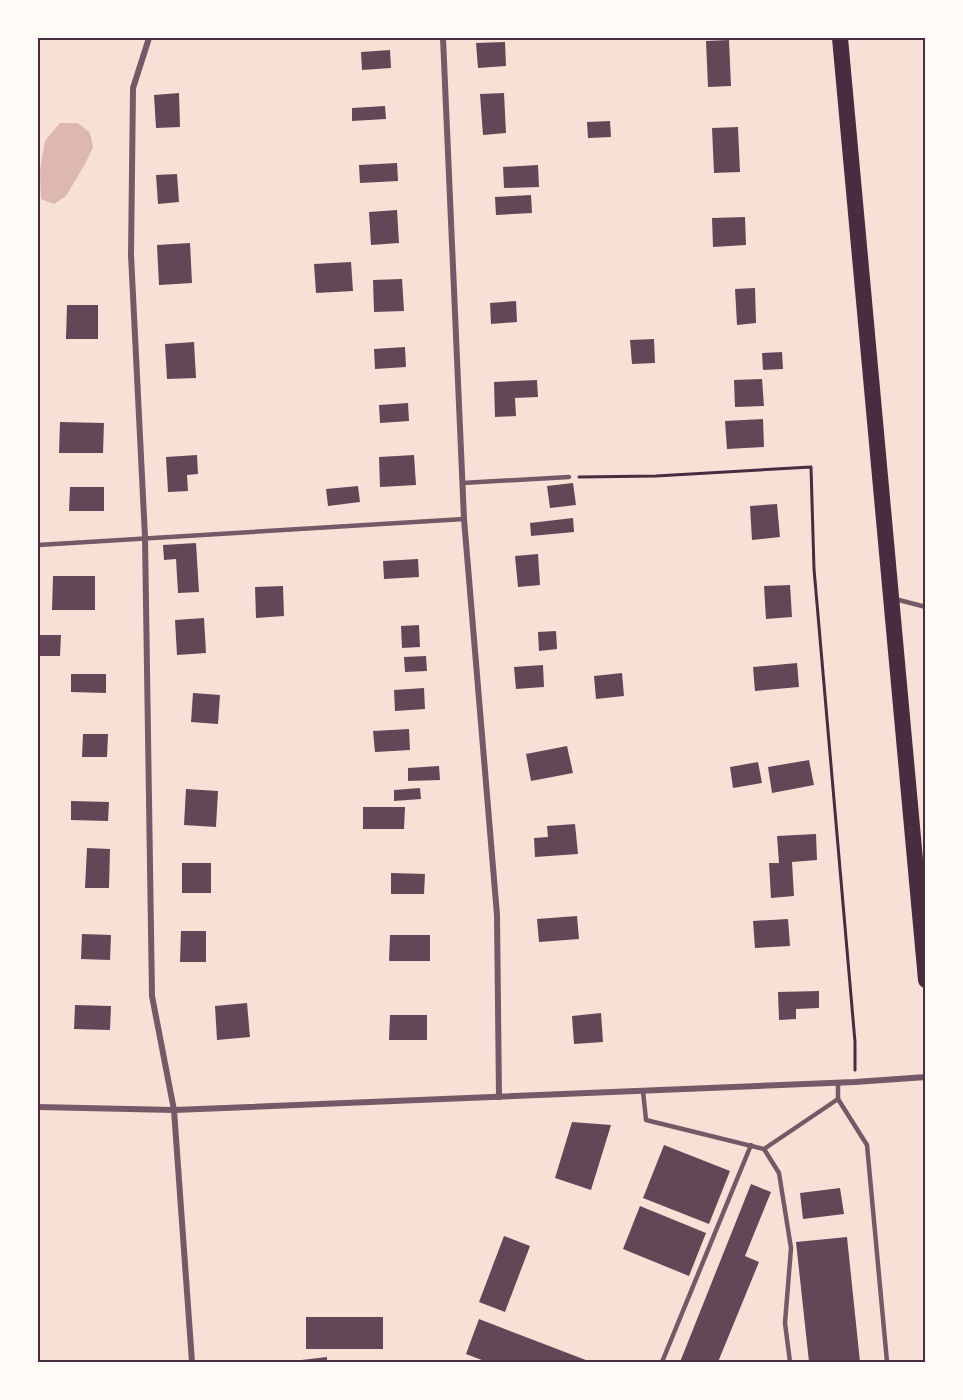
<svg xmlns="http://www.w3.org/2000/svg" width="963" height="1400" font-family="Lato,sans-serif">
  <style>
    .water { fill: #dcb8b0 }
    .building { fill: #644757 }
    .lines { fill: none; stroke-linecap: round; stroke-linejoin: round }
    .path { stroke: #4a2c40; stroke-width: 3 }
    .service { stroke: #755966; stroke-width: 4.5 }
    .minor { stroke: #755966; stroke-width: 6 }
    .trunk { stroke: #4a2c40; stroke-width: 16 }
    .neatline { fill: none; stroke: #4a2c40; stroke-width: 2 }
  </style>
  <rect width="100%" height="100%" fill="#f7e1d7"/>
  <path class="water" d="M60 123H78L90 133 93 147 85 164 66 196 54 204 41 199 40 170 45 141Z"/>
  <g class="building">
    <path d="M729 40 731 86 708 87 706 41Z"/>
    <path d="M505 42 506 66 478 68 476 43Z"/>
    <path d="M390 50 391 68 362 70 361 52Z"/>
    <path d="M179 93 180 127 156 128 154 95Z"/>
    <path d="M504 93 506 133 483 135 480 94Z"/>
    <path d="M385 106 386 119 352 121V108Z"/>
    <path d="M610 121 611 137 588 138 587 122Z"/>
    <path d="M738 127 740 172 714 173 712 128Z"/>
    <path d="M397 163 398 181 360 183 359 165Z"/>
    <path d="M538 165 539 187 504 188 503 167Z"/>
    <path d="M177 174 179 202 158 204 156 175Z"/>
    <path d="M531 195 532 213 496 215 495 197Z"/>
    <path d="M397 210 399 243 371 245 369 212Z"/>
    <path d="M745 217 746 245 713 247 712 218Z"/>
    <path d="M190 243 192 283 159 285 157 245Z"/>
    <path d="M351 262 353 291 316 293 314 264Z"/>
    <path d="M402 279 404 311 374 312 373 280Z"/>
    <path d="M755 288 756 323 737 325 735 289Z"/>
    <path d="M516 301 517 322 491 324 490 303Z"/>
    <path d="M67 305H98V339H66Z"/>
    <path d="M654 339 655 363 632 364 630 340Z"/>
    <path d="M194 342 196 378 167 379 165 344Z"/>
    <path d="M405 347 406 367 375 369 374 349Z"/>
    <path d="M782 352 783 369 763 370 762 353Z"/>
    <path d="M762 379 764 406 735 407 734 380Z"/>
    <path d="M537 380 538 397 515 398 516 416 495 417 494 382Z"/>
    <path d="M408 403 409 421 380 423 379 405Z"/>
    <path d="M763 419 764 447 727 449 725 421Z"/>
    <path d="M60 422 104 423 103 453H59Z"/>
    <path d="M197 455 198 474 187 475 188 491 168 492 166 457Z"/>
    <path d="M414 455 416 485 380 487 379 457Z"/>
    <path d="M573 483 576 505 550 508 547 486Z"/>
    <path d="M358 486 360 502 328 506 326 489Z"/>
    <path d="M70 487H104V511H69Z"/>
    <path d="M777 504 780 537 752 540 750 506Z"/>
    <path d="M573 518 574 532 531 536 530 523Z"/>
    <path d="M196 543 199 592 178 593 176 559 164 560 163 545Z"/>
    <path d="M538 554 540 585 518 587 515 556Z"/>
    <path d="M418 559 419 577 384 579 383 561Z"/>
    <path d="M53 576H95V610H52Z"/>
    <path d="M790 585 792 617 766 619 764 586Z"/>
    <path d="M283 586 284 616 256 618 255 587Z"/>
    <path d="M204 618 206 653 177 655 175 620Z"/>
    <path d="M419 625 420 647 402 648 401 626Z"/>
    <path d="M556 631 557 649 539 651 538 632Z"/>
    <path d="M38 635H61L60 656H38Z"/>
    <path d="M426 656 427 671 405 672 404 657Z"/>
    <path d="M797 663 799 687 755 691 753 667Z"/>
    <path d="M543 665 544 687 516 689 514 667Z"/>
    <path d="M622 673 624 696 596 699 594 676Z"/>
    <path d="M71 674H106V693L71 692Z"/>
    <path d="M424 688 425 709 395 711 394 690Z"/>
    <path d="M193 693 220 695 218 724 191 722Z"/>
    <path d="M409 729 410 750 375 752 373 731Z"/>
    <path d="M83 734H108L107 757H82Z"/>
    <path d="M567 746 573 773 531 781 526 754Z"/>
    <path d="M809 760 814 785 772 793 768 767Z"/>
    <path d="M758 762 762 783 733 788 730 767Z"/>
    <path d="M439 766 440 780 408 781V768Z"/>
    <path d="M420 788 421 799 394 801V790Z"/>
    <path d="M186 789 218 791 216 827 184 825Z"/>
    <path d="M71 801 109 802 108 821 71 820Z"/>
    <path d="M363 807H405L404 829H363Z"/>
    <path d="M575 824 578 854 535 857 534 838 548 837 547 826Z"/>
    <path d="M816 834 817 860 792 862 794 896 771 898 769 863H779L777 836Z"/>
    <path d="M87 848 110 849 109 888H85Z"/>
    <rect x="182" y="863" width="29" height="30"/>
    <path d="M391 873 425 874 424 894H391Z"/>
    <path d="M577 916 579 939 539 942 537 919Z"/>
    <path d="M788 919 790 946 755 948 753 921Z"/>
    <path d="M181 931H206V962H180Z"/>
    <path d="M82 934 111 935 110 960 81 959Z"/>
    <path d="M390 935H430V961H389Z"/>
    <path d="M819 991V1008L796 1009V1019L779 1020 778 992Z"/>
    <path d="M247 1003 250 1037 217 1040 215 1006Z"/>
    <path d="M75 1005 111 1006 110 1030 74 1029Z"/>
    <path d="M601 1013 603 1042 574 1044 572 1016Z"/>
    <path d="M390 1015H427V1040H389Z"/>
    <path d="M572 1122 611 1125 591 1190 555 1178Z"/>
    <path d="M664 1145 730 1171 709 1224 643 1198Z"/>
    <path d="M751 1184 771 1192 745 1256 759 1262 718 1362H680Z"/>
    <path d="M840 1188 844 1214 803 1219 800 1193Z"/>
    <path d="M640 1206 706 1233 689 1276 623 1249Z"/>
    <path d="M504 1236 530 1246 505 1312 479 1302Z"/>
    <path d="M847 1237 860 1362H809L796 1242Z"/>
    <rect x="306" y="1317" width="77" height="32"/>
    <path d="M479 1319 591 1362H487L466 1354Z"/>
    <path d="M327 1357V1362H293V1361Z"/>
  </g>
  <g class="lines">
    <path class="path" d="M579 477 656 476 811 467 814 569 855 1042V1070"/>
    <g class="service">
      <path d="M462 483 569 477"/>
      <path d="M38 545 464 519"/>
      <path d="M895 599 926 607"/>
      <path d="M838 1083V1099L867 1145 887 1362"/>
      <path d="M643 1091 646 1120 764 1149"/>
      <path d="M662 1362 751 1145"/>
      <path d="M790 1362 785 1323 791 1248 779 1173 764 1149 838 1099"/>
    </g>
    <g class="minor">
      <path d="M149 38 133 88 131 255 145 537 152 996 174 1110 192 1362"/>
      <path d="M443 38 464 519 497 915 499 1097"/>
      <path d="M38 1107 174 1110 855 1082 926 1077"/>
    </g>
    <path class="trunk" d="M840 38 926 980"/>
  </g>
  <rect width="963" height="1400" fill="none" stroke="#fffaf5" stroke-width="78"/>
  <rect x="39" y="39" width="885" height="1322" class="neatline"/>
</svg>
